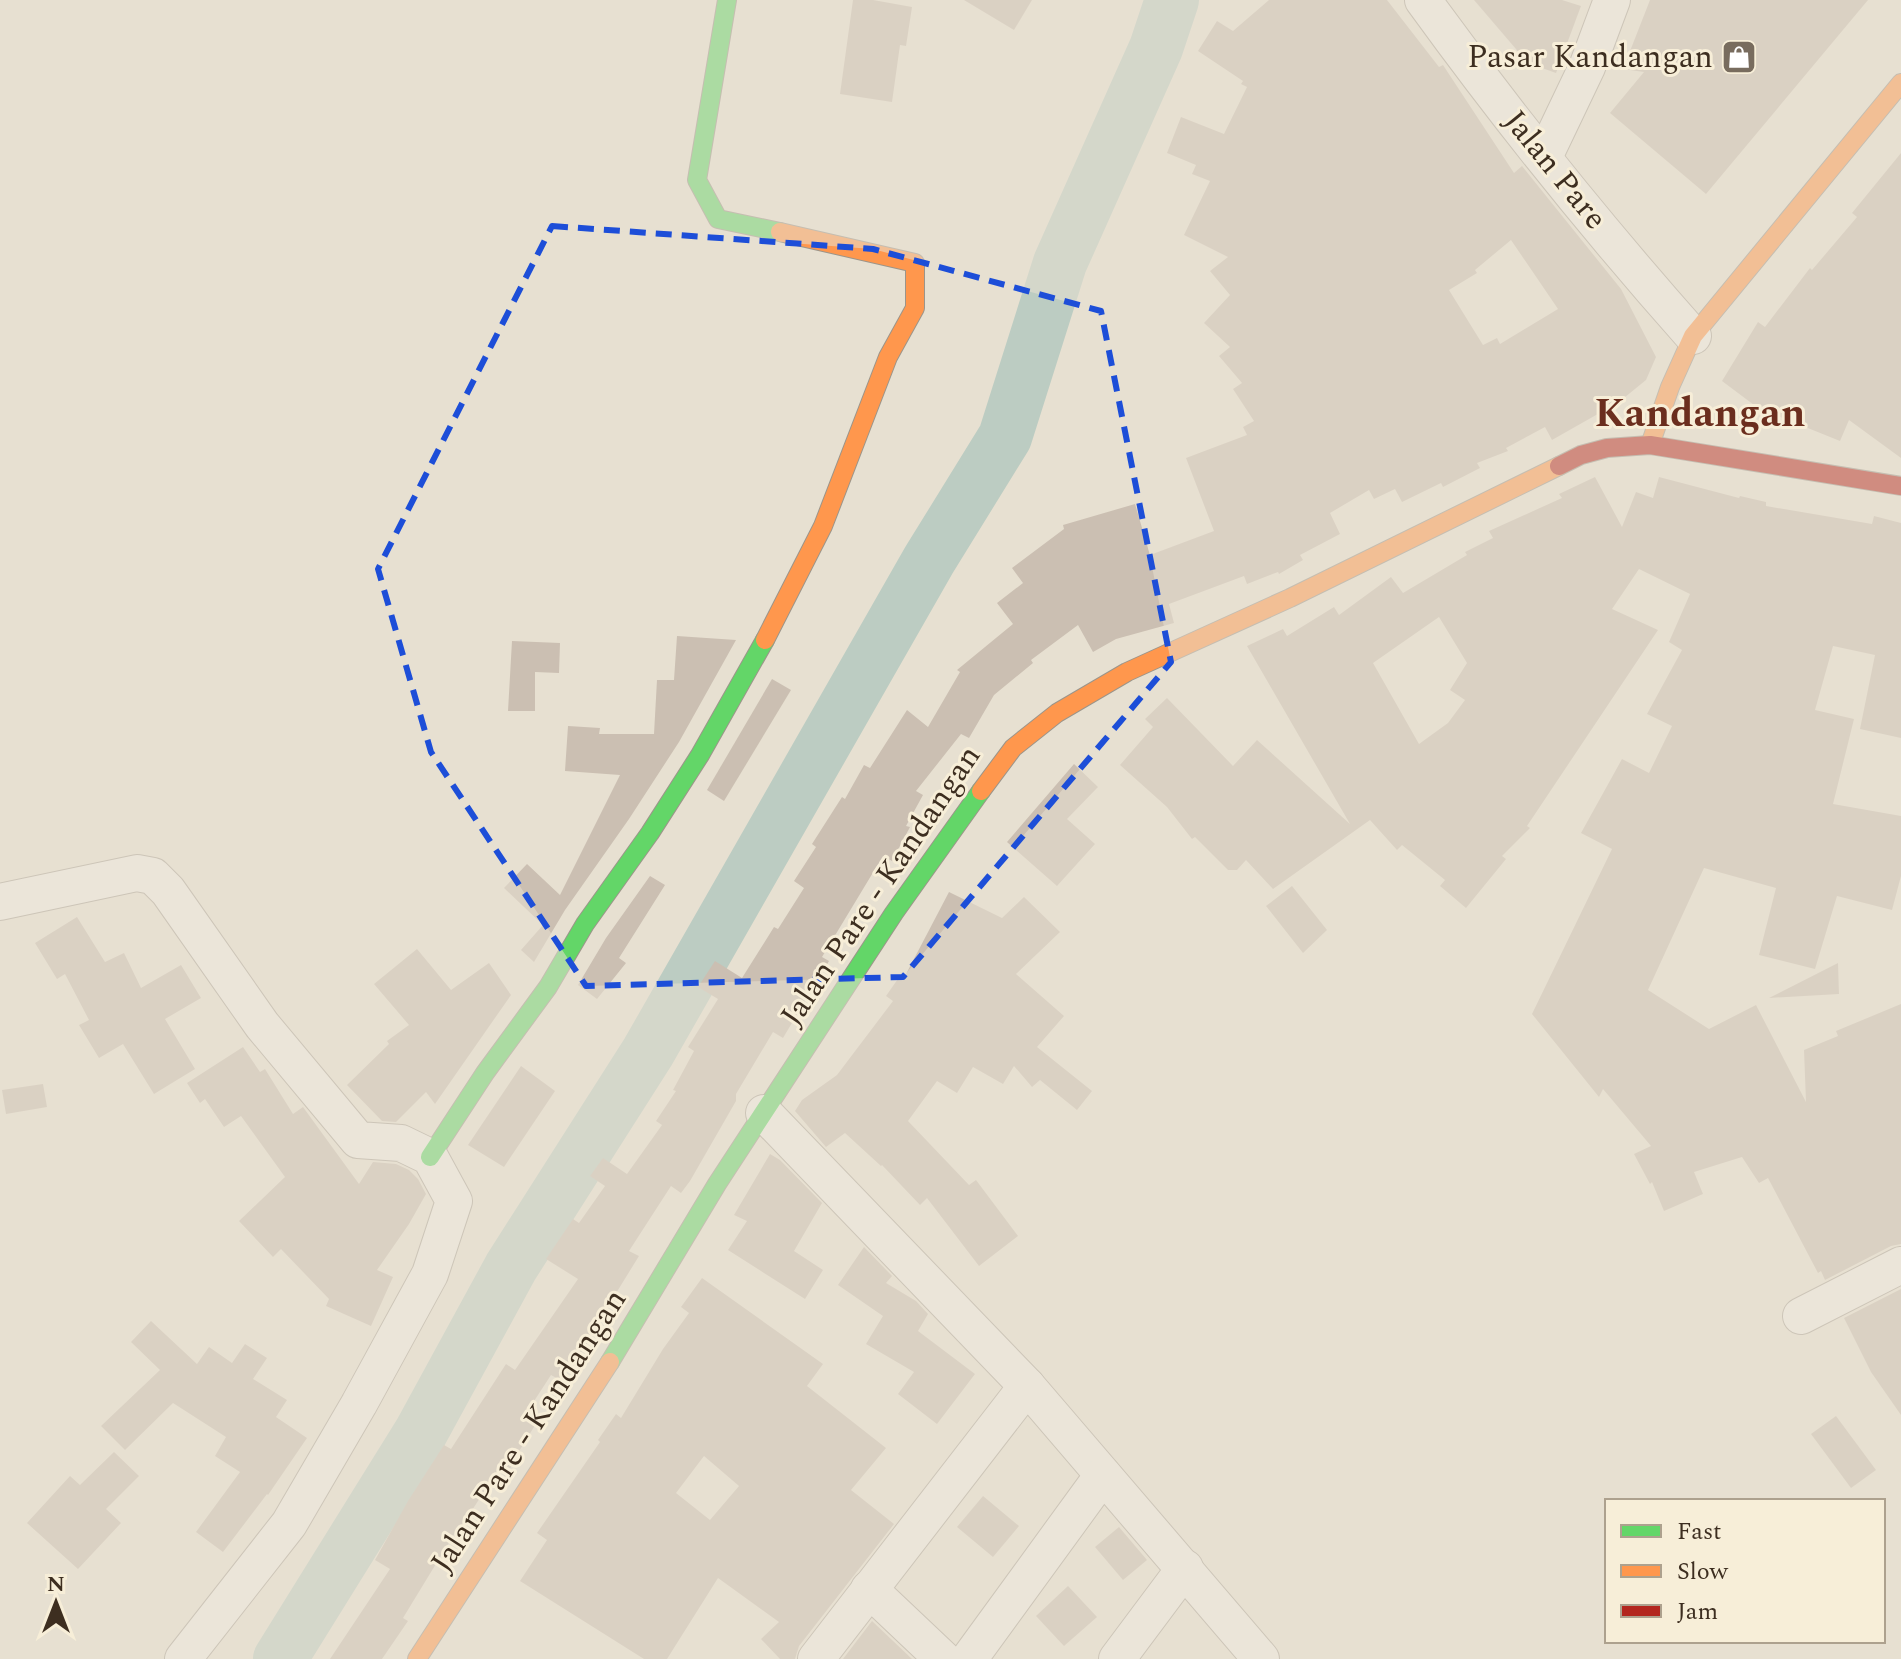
<svg xmlns="http://www.w3.org/2000/svg" width="1901" height="1659" font-family="Spectral,serif">
  <style>
    .lines { fill: none; stroke-linecap: round; stroke-linejoin: round }
    .river { stroke: #bcccc2; stroke-width: 54 }
    .building { fill: #cbbfb2; fill-rule: evenodd }
    .street-casing { stroke: #ada599; stroke-width: 38 }
    .fast-casing { stroke: #9c958a; stroke-width: 20 }
    .slow-casing { stroke: #9c958a; stroke-width: 20 }
    .jam-casing { stroke: #9c958a; stroke-width: 20 }
    .street { stroke: #efebe3; stroke-width: 36 }
    .fast { stroke: #63d668; stroke-width: 18 }
    .slow { stroke: #ff974d; stroke-width: 18 }
    .jam { stroke: #b3261e; stroke-width: 18 }
    .marked { fill: none; stroke: #1d4ed8; stroke-width: 6; stroke-dasharray: 16 10; stroke-linejoin: round }
    .labels { text-anchor: middle; dominant-baseline: central; stroke-width: 6; stroke-linejoin: round; paint-order: stroke }
    .poi-label { font-size: 32px; fill: #3d2e20; stroke: #f7eed8; text-anchor: end }
    .street-label { font-size: 32px; fill: #3d2e20; stroke: #f7eed8 }
    .district-label { font-size: 40px; font-weight: bold; fill: #6b2e1e; stroke: #f7eed8 }
  </style>
  <rect width="100%" height="100%" fill="#e7e0d1"/>
  <g class="lines">
    <path class="river" d="M280 1659 421 1432 511 1267 648 1052 929 560 1005 437 1060 263 1156 48 1172 0"/>
  </g>
  <g class="building">
    <path d="M853 0H873L912 7 906 46 900 45 892 102 840 94Z"/>
    <path d="M964 0H1032L1014 30Z"/>
    <path d="M1269 0H1387L1439 67 1443 65 1514 173 1522 166 1621 289 1656 357 1646 380 1619 402 1552 440 1545 427 1506 448 1508 451 1477 463 1480 468 1443 487 1441 483 1402 502 1395 489 1374 499 1369 490 1330 513 1340 534 1300 555 1303 560 1279 574 1278 572 1247 584 1244 576 1169 604 1174 623 1116 639 1093 652 1078 625 1031 660 1033 663 994 695 969 738 961 734 916 791 923 795 906 826 910 827 892 861 883 856 822 957 829 961 783 1038 773 1032 736 1094V1101L690 1181 681 1193 671 1186 629 1251 639 1256 589 1337 591 1338 574 1362 571 1360 560 1380 551 1375 525 1415 537 1422 518 1453 520 1454 505 1476 498 1470 458 1532 456 1531 403 1618 408 1621 382 1659H330L390 1569 375 1560 408 1501 444 1445 451 1449 506 1364 515 1370 578 1279 546 1259 573 1219 579 1223 605 1186 590 1176 603 1158 627 1174 662 1125 656 1121 676 1091 673 1090 694 1051 688 1047 718 999 698 987 715 961 742 978 774 927 778 929 804 888 794 881 816 847 812 844 842 797 845 799 864 765 870 768 907 710 928 727 960 672 957 670 1013 624 997 603 1023 583 1012 568 1064 529 1063 525 1135 504 1150 555 1214 531 1186 458 1247 435 1243 427 1254 421 1233 389 1242 383 1219 356 1230 347 1204 323 1230 295 1210 271 1228 257 1184 235 1210 181 1192 174 1196 165 1167 153 1181 117 1224 134 1247 87 1241 84 1243 81 1198 51 1217 21 1233 31ZM1511 240 1558 309 1500 344 1497 338 1483 345 1449 290 1477 273 1475 270Z"/>
    <path d="M1474 0H1562L1581 6 1556 73 1528 63Z"/>
    <path d="M1650 0H1868L1706 194 1610 113 1644 72 1623 69Z"/>
    <path d="M1901 153V458L1849 420 1840 441 1758 408 1722 381 1758 322 1765 327 1810 268 1812 270 1857 217 1852 213Z"/>
    <path d="M1595 477 1622 527 1636 492 1653 498 1659 477 1739 498 1740 496 1766 502V506L1872 524 1874 516 1901 523V738L1860 729 1875 655 1833 646 1815 710 1854 719 1833 804 1901 816V876L1892 910 1837 896 1815 969 1759 955 1776 888 1704 868 1648 990 1709 1029 1756 1005 1806 1102 1804 1050 1838 1036 1836 1031 1901 1004V1244L1891 1246 1825 1280 1821 1271 1818 1273 1768 1178 1759 1183 1742 1157 1694 1172 1703 1194 1664 1211 1652 1182 1650 1184 1634 1154 1651 1146 1603 1089 1599 1097 1532 1014 1612 849 1581 833 1622 759 1649 773 1672 726 1647 714 1682 650 1669 642 1690 594 1639 569 1612 609 1658 630 1527 826 1530 828 1502 856 1506 859 1466 908 1440 886 1445 880 1402 845 1397 850 1370 820 1273 889 1246 860 1237 870H1228L1195 837 1192 839 1167 807 1120 765 1153 727 1145 719 1167 698 1233 766 1257 740 1350 824 1247 646 1283 629 1287 636 1334 607 1339 615 1391 577 1403 593 1467 555 1465 552 1493 538 1489 531 1562 498 1559 494ZM1439 617 1467 663 1450 690 1465 700 1448 723 1419 744 1373 663Z"/>
    <path d="M677 636 736 640 679 742 629 819 565 910 534 962 521 950 543 925 504 888 527 864 560 895 620 775 565 771 568 726 600 728 599 734H654L657 680H674Z"/>
    <path d="M512 641 560 643 559 673 535 672V711H508Z"/>
    <path d="M772 679 791 690 724 801 707 790Z"/>
    <path d="M1074 764 1098 787 1067 819 1095 844 1057 886 1007 842Z"/>
    <path d="M650 876 665 885 619 958 626 963 597 999 578 985 606 938Z"/>
    <path d="M1292 886 1327 930 1303 953 1266 906Z"/>
    <path d="M949 892 1002 918 1024 897 1060 932 1016 974 1064 1016 1037 1047 1092 1091 1077 1110 1040 1080 1032 1087 1014 1066 1003 1084 973 1067 957 1093 937 1081 908 1121 969 1185 976 1180 1018 1236 979 1266 927 1198 920 1205 882 1165 881 1166 845 1133 826 1147 795 1111 802 1100 837 1075 893 1001 886 996 902 973 905 976Z"/>
    <path d="M77 917 105 962 124 953 141 988 181 965 201 998 165 1019 195 1069 154 1094 123 1044 99 1058 79 1025 89 1020 65 974 57 979 35 943Z"/>
    <path d="M417 949 451 990 489 963 511 995 435 1104 426 1092 396 1122 382 1121 347 1085 389 1044 387 1041 409 1025 374 984Z"/>
    <path d="M1838 963 1839 994 1769 998Z"/>
    <path d="M243 1047 260 1072 265 1069 293 1114 303 1107 359 1184 373 1162 396 1164 409 1170 418 1179 426 1194 409 1224 377 1270 393 1277 371 1326 326 1306 329 1299 281 1249 273 1257 239 1221 285 1177 241 1116 224 1127 205 1099 200 1103 187 1083Z"/>
    <path d="M521 1066 555 1091 504 1167 468 1145Z"/>
    <path d="M43 1084 47 1107 6 1114 2 1090Z"/>
    <path d="M770 1154 780 1160 822 1203 794 1251 823 1270 805 1299 728 1250 747 1221 734 1215Z"/>
    <path d="M864 1247 892 1276 886 1283 916 1301 928 1314 918 1331 975 1374 937 1424 898 1394 914 1372 866 1344 883 1316 838 1285Z"/>
    <path d="M702 1278 823 1364 807 1386 886 1448 851 1490 894 1524 799 1646 795 1659H780L761 1639 779 1622 718 1578 667 1659H644L520 1581 547 1540 537 1533 600 1442 598 1440 616 1414 621 1418 663 1349 689 1313 681 1307ZM704 1456 739 1486 710 1520 676 1493Z"/>
    <path d="M1901 1289V1415L1871 1372 1844 1318Z"/>
    <path d="M151 1321 197 1364 209 1347 232 1363 245 1344 267 1358 253 1379 287 1400 276 1417 307 1438 268 1495 267 1494 223 1552 196 1532 240 1472 215 1456 226 1437 173 1403 125 1450 101 1426 160 1370 131 1342Z"/>
    <path d="M1836 1416 1876 1470 1851 1488 1811 1434Z"/>
    <path d="M114 1452 139 1476 106 1509 121 1523 78 1569 27 1523 70 1476 80 1485Z"/>
    <path d="M983 1496 1019 1526 993 1557 957 1527Z"/>
    <path d="M1119 1527 1147 1560 1123 1580 1095 1547Z"/>
    <path d="M1068 1586 1097 1617 1064 1646 1036 1616Z"/>
    <path d="M872 1621 912 1659H843Z"/>
  </g>
  <g class="lines">
    <g class="street-casing">
      <g id="street">
        <path d="M1423 0C1507 116 1598 229 1693 336"/>
        <path d="M1544 157 1587 67 1612 0"/>
        <path d="M0 902 137 873 153 876 168 891 262 1025 358 1140 401 1143 430 1157 454 1201 430 1274 359 1404 289 1524 183 1659"/>
        <path d="M764 1113 1027 1386 1261 1659"/>
        <path d="M1801 1316 1901 1265"/>
        <path d="M869 1589 943 1659"/>
        <path d="M816 1659 1027 1386"/>
        <path d="M969 1659 1103 1475"/>
        <path d="M1117 1659 1185 1568"/>
      </g>
    </g>
    <g class="fast-casing">
      <g id="fast">
        <path d="M727 0 697 180 718 219 780 232"/>
        <path d="M430 1157 485 1073 548 987 585 924 650 833 700 755 765 640"/>
        <path d="M610 1362 717 1184 894 913 981 791"/>
      </g>
    </g>
    <g class="slow-casing">
      <g id="slow">
        <path d="M1650 445 1670 387 1693 336 1901 83"/>
        <path d="M765 640 823 526 888 357 915 308V263L780 232"/>
        <path d="M981 791 1013 748 1057 713 1127 672 1290 598 1559 466"/>
        <path d="M417 1659 610 1362"/>
      </g>
    </g>
    <g class="jam-casing">
      <path id="jam" d="M1559 466 1581 455 1607 448 1650 445 1901 486"/>
    </g>
    <use href="#street" class="street"/>
    <use href="#fast" class="fast"/>
    <use href="#slow" class="slow"/>
    <use href="#jam" class="jam"/>
  </g>
  <path d="M0 0H1901V1659H0ZM552 226 873 249 1101 311 1171 662 903 977 586 986 431 752 378 569Z" fill="#e7e0d1" fill-opacity=".55" fill-rule="evenodd"/>
  <path class="marked" d="M552 226 873 249 1101 311 1171 662 903 977 586 986 431 752 378 569Z"/>
  <defs>
    <g id="shop-square" transform="scale(1.8)"><rect x="-9" y="-9" width="18" height="18" rx="4" fill="#786c5e" stroke="#f7eed8"/><path d="M-5-2.5h2.3a2.7 3.5 0 0 1 5.4 0H5L5.5 6h-11ZM-1.5-2.5h3a1.5 2.3 0 0 0-3 0Z" fill="#fff"/></g>
  </defs>
  <g fill-rule="evenodd">
    <use href="#shop-square" x="1739" y="57"/>
  </g>
  <g class="labels">
    <g class="poi-label">
      <text x="1713" y="57">Pasar Kandangan</text>
    </g>
    <g class="street-label">
      <text transform="translate(1555 170) rotate(51)">Jalan Pare</text>
      <text transform="translate(881 886) rotate(-56)">Jalan Pare - Kandangan</text>
      <text transform="translate(529 1431) rotate(-57)">Jalan Pare - Kandangan</text>
    </g>
    <g class="district-label">
      <text x="1700" y="414">Kandangan</text>
    </g>
  </g>
  <rect x="1605" y="1499" width="280" height="144" fill="#f7eed8" stroke="#ada18e" stroke-width="2"/>
  <rect x="1621" y="1525" width="40" height="12" fill="#63d668" stroke="#ada18e" stroke-width="2"/>
  <text x="1677" y="1539" font-size="24" fill="#3d2e20">Fast</text>
  <rect x="1621" y="1565" width="40" height="12" fill="#ff974d" stroke="#ada18e" stroke-width="2"/>
  <text x="1677" y="1579" font-size="24" fill="#3d2e20">Slow</text>
  <rect x="1621" y="1605" width="40" height="12" fill="#b3261e" stroke="#ada18e" stroke-width="2"/>
  <text x="1677" y="1619" font-size="24" fill="#3d2e20">Jam</text>
  <g transform="translate(56 1603)" stroke="#f7eed8" stroke-width="6" paint-order="stroke">
  <path d="M0-6L14 30L0 20L-14 30Z" fill="#3d2e20"/>
  <text y="-12" font-size="22" font-weight="bold" text-anchor="middle" fill="#3d2e20">N</text>
  </g>
</svg>
